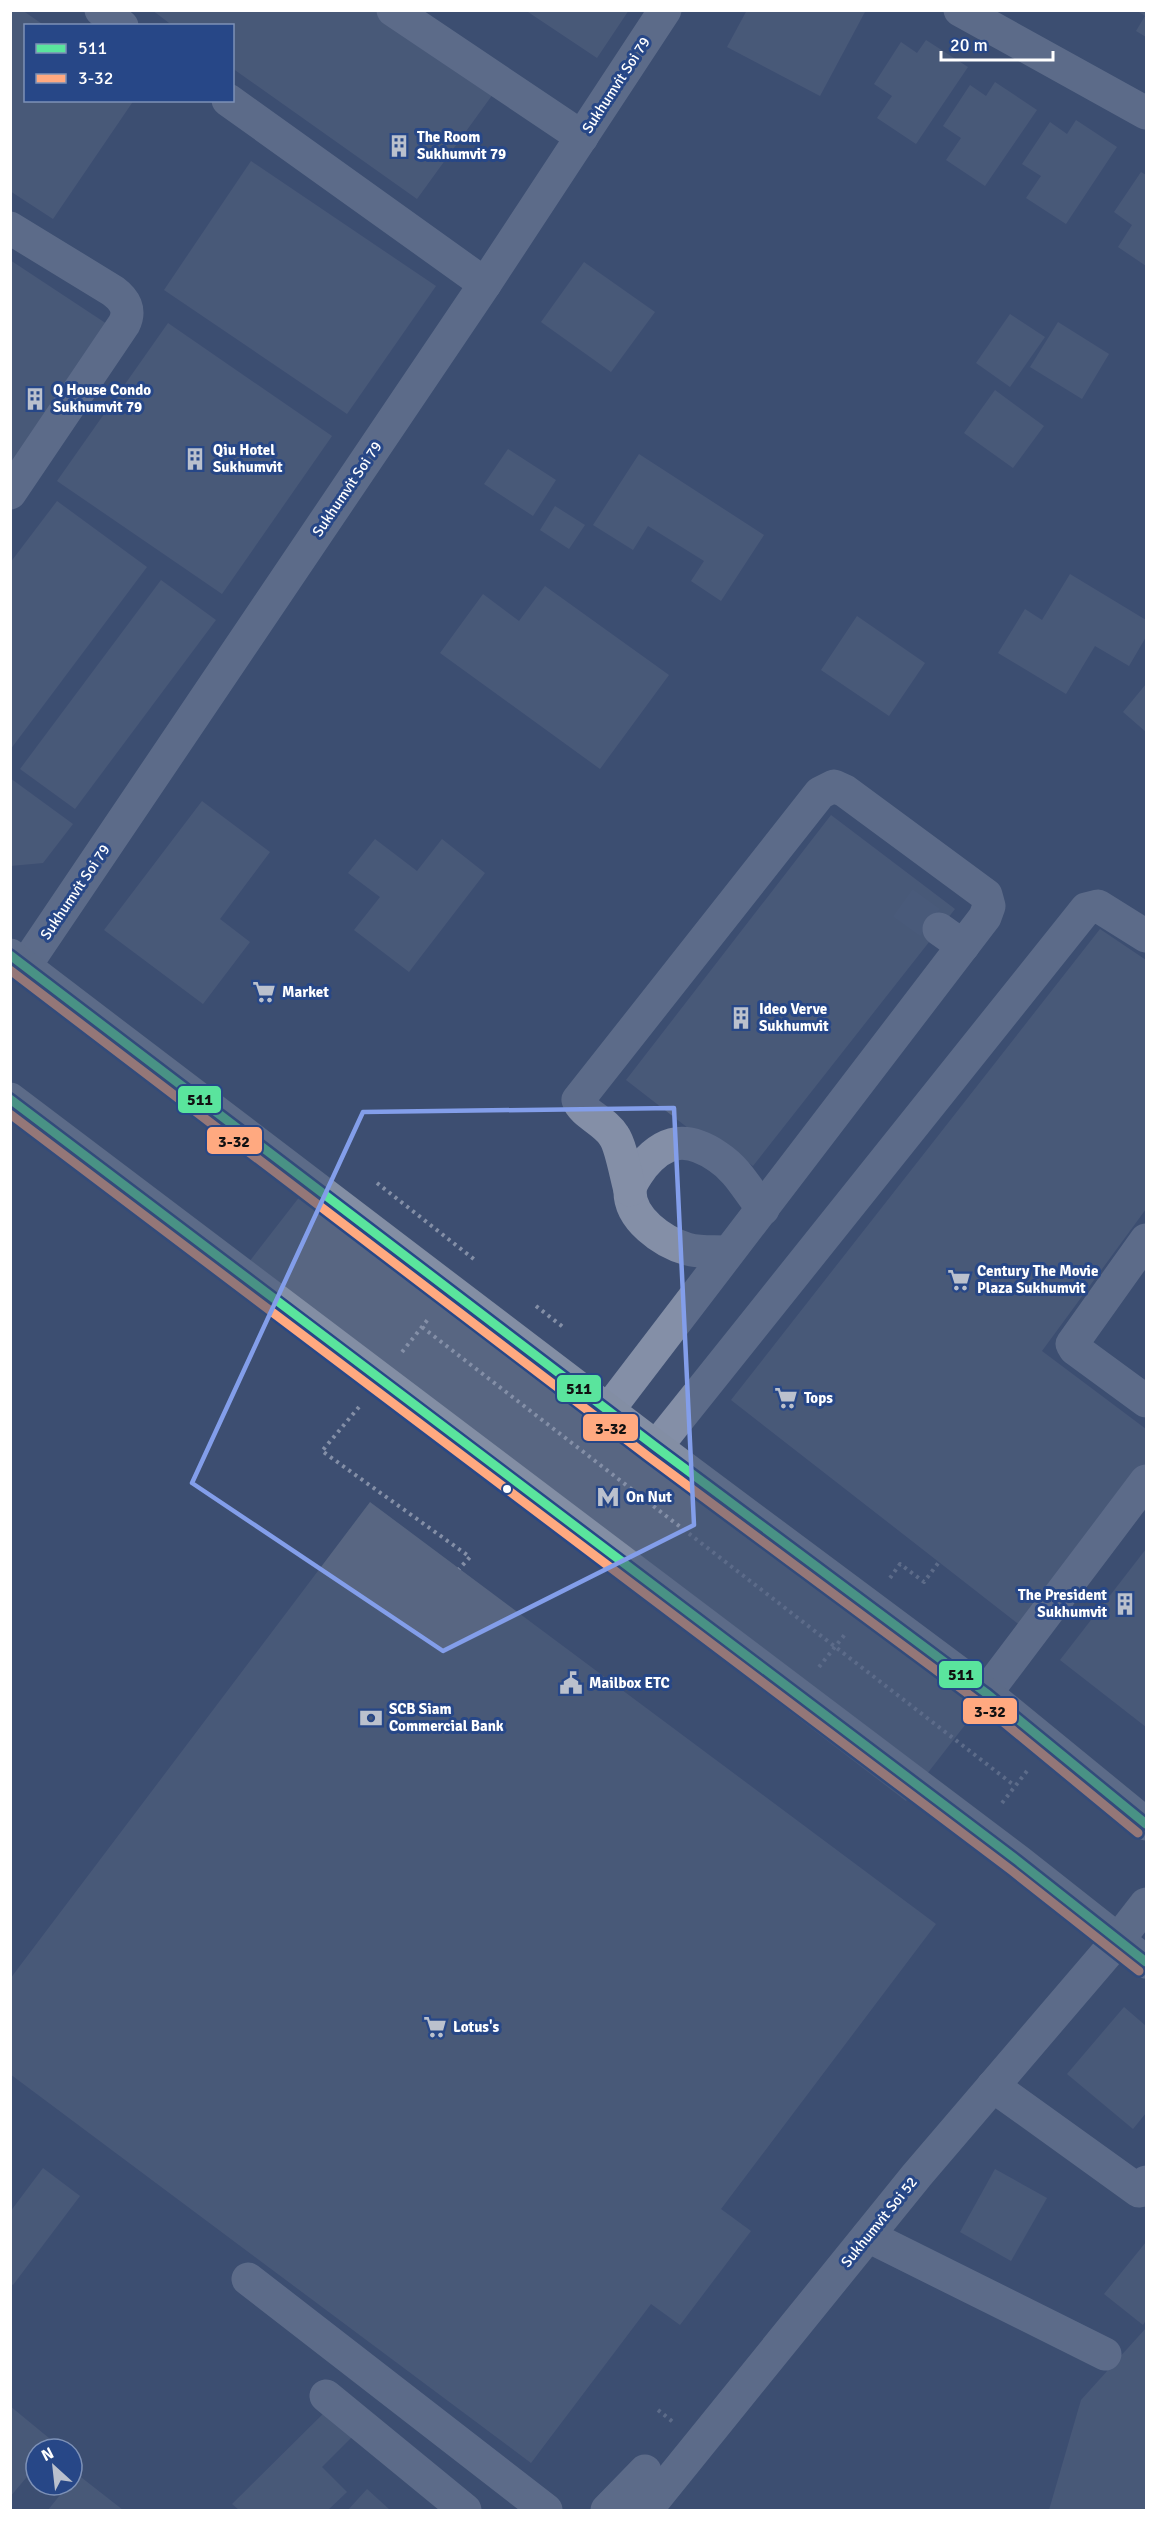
<svg xmlns="http://www.w3.org/2000/svg" width="1157" height="2521" font-family="Signika,sans-serif">
  <style>
    .building { fill: #586682 }
    .lines { fill: none; stroke-linecap: round; stroke-linejoin: round }
    .minor-tunnel { stroke: #5a6986; stroke-width: 33; stroke-dasharray: 33 16; stroke-linecap: butt }
    .path { stroke: #848fa7; stroke-width: 4; stroke-dasharray: 3 4.5; stroke-linecap: butt }
    .minor { stroke: #848fa7; stroke-width: 33 }
    .major { stroke: #838ea4; stroke-width: 33 }
    .bus-1-casing { stroke: #274787; stroke-width: 14 }
    .bus-2-casing { stroke: #274787; stroke-width: 14 }
    .bus-1 { stroke: #5ae49d; stroke-width: 9 }
    .bus-2 { stroke: #ffa980; stroke-width: 9 }
    .marked { fill: none; stroke: #839eea; stroke-width: 4.5; stroke-linejoin: round }
    .bus-dot { fill: #fff; stroke: #274787; stroke-width: 2 }
    .labels { text-anchor: middle; dominant-baseline: central; stroke-width: 6; stroke-linejoin: round; paint-order: stroke }
    .street-label { font-size: 15px; fill: #fff; stroke: #274787 }
    .poi-label { font-size: 15px; font-weight: bold; fill: #fff; stroke: #274787; text-anchor: start }
    .line-badge { stroke: #274787; stroke-width: 2 }
    .pale-badge-label { font-size: 16px; text-anchor: middle; font-weight: bold; fill: #111 }
  </style>
  <rect width="100%" height="100%" fill="#3d4e71"/>
  <g class="building">
    <path d="M10 10H22L45 26H26V100H134L53 219 10 191Z"/>
    <path d="M152 10H375L493 94 417 199 232 68V26H173Z"/>
    <path d="M525 10H629L597 58Z"/>
    <path d="M747 10H866L820 96 727 47Z"/>
    <path d="M1136 10H1146V37L1136 31 1145 16Z"/>
    <path d="M926 40 968 67 916 144 877 118 892 96 874 84 901 42 917 53Z"/>
    <path d="M995 82 1037 110 985 186 946 160 961 138 943 126 970 85 986 96Z"/>
    <path d="M1076 120 1117 147 1066 224 1026 198 1041 176 1022 164 1050 122 1067 134Z"/>
    <path d="M251 161 436 286 347 414 164 290Z"/>
    <path d="M1141 172 1146 175V266L1118 247 1132 225 1114 212Z"/>
    <path d="M10 260 110 326 10 473Z"/>
    <path d="M584 262 655 312 611 372 541 322Z"/>
    <path d="M1010 314 1045 337 1010 387 976 363Z"/>
    <path d="M1058 322 1109 354 1082 399 1030 367Z"/>
    <path d="M168 323 332 436 222 594 57 481Z"/>
    <path d="M995 390 1044 426 1013 468 964 433Z"/>
    <path d="M508 449 556 480 533 516 484 484Z"/>
    <path d="M639 454 764 535 721 601 691 581 704 561 648 526 633 550 593 525Z"/>
    <path d="M57 501 147 567 10 750V563Z"/>
    <path d="M555 506 585 525 569 549 540 530Z"/>
    <path d="M1070 574 1146 620V637L1129 666 1095 646 1066 694 998 653 1025 609 1042 620Z"/>
    <path d="M161 580 216 620 75 809 20 769Z"/>
    <path d="M545 586 669 675 600 769 440 653 483 594 519 621Z"/>
    <path d="M857 616 925 663 889 716 821 670Z"/>
    <path d="M1146 684V732L1123 712Z"/>
    <path d="M10 778 73 824 43 863 10 866Z"/>
    <path d="M202 801 270 852 220 919 250 942 203 1004 104 930Z"/>
    <path d="M831 815 955 909 753 1166 715 1138 710 1145 626 1080Z"/>
    <path d="M375 839 417 871 442 839 485 873 409 972 354 930 380 897 348 873Z"/>
    <path d="M1100 929 1146 960V1209L1042 1351 1146 1429V1464L1021 1626 731 1400Z"/>
    <path d="M304 1191 979 1707 906 1801 232 1284Z"/>
    <path d="M370 1502 936 1924 721 2209 751 2231 680 2325 651 2304 531 2463 10 2074V1979Z"/>
    <path d="M1146 1549V1727L1060 1660Z"/>
    <path d="M1124 2007 1146 2026V2113L1133 2129 1067 2074Z"/>
    <path d="M43 2168 80 2196 13 2285 10 2283V2212Z"/>
    <path d="M995 2169 1047 2198 1011 2261 960 2232Z"/>
    <path d="M1146 2242V2320L1143 2325 1104 2294Z"/>
    <path d="M1146 2328V2510H1049L1081 2400Z"/>
    <path d="M10 2406 55 2443 50 2449H36V2466L10 2497Z"/>
    <path d="M331 2406 357 2432 322 2467 347 2492 328 2510H239L232 2504Z"/>
    <path d="M77 2474 123 2510H48L68 2485H72V2480Z"/>
    <path d="M367 2489 390 2510H348Z"/>
  </g>
  <g class="lines">
    <path class="minor-tunnel" d="M903 903 939 929"/>
    <g class="path">
      <path d="M377 1183 475 1260"/>
      <path d="M536 1306 563 1327"/>
      <path d="M422 1327 1015 1786"/>
      <path d="M402 1352 429 1318"/>
      <path d="M359 1407 322 1451 470 1557 459 1569"/>
      <path d="M890 1578 900 1564 924 1582 939 1562"/>
      <path d="M819 1667 846 1633"/>
      <path d="M1002 1803 1027 1771"/>
      <path d="M658 2410 673 2422"/>
    </g>
    <g class="minor">
      <path d="M101 10 122 26"/>
      <path d="M393 10 582 137"/>
      <path d="M960 10 1146 113"/>
      <path d="M228 100 485 284"/>
      <path d="M10 228 113 291C125 300 131 310 124 324L10 493"/>
      <path d="M939 929 963 946"/>
      <path d="M25 966 485 284 665 10"/>
      <path d="M1146 1240 1072 1344 1075 1349 1146 1401"/>
      <path d="M728 1252C714 1251 701 1253 687 1249 663 1242 629 1219 630 1190 631 1182 638 1173 643 1166 666 1138 689 1137 718 1157 738 1170 748 1191 763 1209"/>
      <path d="M609 1409 985 917 989 906 986 895 845 791 834 786 820 793 578 1100C582 1113 606 1122 614 1136 621 1146 626 1176 630 1190"/>
      <path d="M656 1447 1086 909 1098 906 1146 936"/>
      <path d="M986 1693 1146 1481"/>
      <path d="M993 2086 1139 2191 1146 2182"/>
      <path d="M868 2236 1105 2354"/>
      <path d="M248 2279 546 2510"/>
      <path d="M326 2396 465 2510"/>
      <path d="M607 2510 645 2471"/>
      <path d="M646 2510 917 2175 1118 1940"/>
    </g>
    <g class="major">
      <path d="M10 955 656 1447 986 1693 1146 1824"/>
      <path d="M10 1099 1018 1861 1146 1962"/>
      <path d="M1118 1940 1146 1904"/>
    </g>
    <g class="bus-1-casing">
      <g id="bus-1">
        <path d="M10 955 656 1447 986 1693 1146 1824"/>
        <path d="M10 1099 1018 1861 1146 1962"/>
      </g>
    </g>
    <g class="bus-2-casing">
      <g id="bus-2">
        <path d="M10 970 649 1457 979 1702 1138 1833"/>
        <path d="M10 1114 1011 1870 1139 1971"/>
      </g>
    </g>
    <use href="#bus-1" class="bus-1"/>
    <use href="#bus-2" class="bus-2"/>
  </g>
  <path d="M0 0H1157V2521H0ZM674 1108 694 1525 443 1651 192 1483 363 1112Z" fill="#3d4e71" fill-opacity=".55" fill-rule="evenodd"/>
  <path class="marked" d="M674 1108 694 1525 443 1651 192 1483 363 1112Z"/>
  <defs>
    <g id="building-bare" transform="scale(1.8)"><path d="M-4-6H4V6H1V3H-1V6H-4ZM-2.5-4.3h1.7v1.8h-1.7ZM.8-4.3h1.7v1.8H.8ZM-2.5-1h1.7V.8h-1.7ZM.8-1h1.7V.8H.8Z" fill="#bbc1cd" stroke="#274787" stroke-width="2.5" paint-order="stroke"/></g>
    <g id="supermarket-bare" transform="scale(1.8)"><path d="M-6-5.5h2.5l.6 2H6L4.5 2H-2.5L-4.4-4H-6ZM-1.5 3.2a1.3 1.3 0 1 0 .1 0ZM3 3.2a1.3 1.3 0 1 0 .1 0Z" fill="#bbc1cd" stroke="#274787" stroke-width="2.5" paint-order="stroke"/></g>
    <g id="metro-bare" transform="scale(1.8)"><path d="M-5.5 5V-5H-3L0 0L3-5H5.5V5H3V-.5L0 4L-3-.5V5Z" fill="#bbc1cd" stroke="#274787" stroke-width="2.5" paint-order="stroke"/></g>
    <g id="civic-bare" transform="scale(1.8)"><path d="M-.6-6.5H3V-4.5H.6V-3L4-1V1h2V6H-6V1h2V-1L-.6-3ZM-1.2 2.5V6h2.4V2.5Z" fill="#bbc1cd" stroke="#274787" stroke-width="2.5" paint-order="stroke"/></g>
    <g id="bank-bare" transform="scale(1.8)"><path d="M-6-4H6V4H-6ZM0-2.3a2.3 2.3 0 1 0 0 4.6a2.3 2.3 0 1 0 0-4.6Z" fill="#bbc1cd" stroke="#274787" stroke-width="2.5" paint-order="stroke"/></g>
  </defs>
  <g fill-rule="evenodd">
    <use href="#building-bare" x="399" y="146"/>
    <use href="#building-bare" x="35" y="399"/>
    <use href="#building-bare" x="195" y="459"/>
    <use href="#supermarket-bare" x="264" y="992"/>
    <use href="#building-bare" x="741" y="1018"/>
    <use href="#supermarket-bare" x="959" y="1280"/>
    <use href="#supermarket-bare" x="786" y="1398"/>
    <use href="#metro-bare" x="608" y="1497"/>
    <use href="#building-bare" x="1125" y="1604"/>
    <use href="#civic-bare" x="571" y="1683"/>
    <use href="#bank-bare" x="371" y="1718"/>
    <use href="#supermarket-bare" x="435" y="2027"/>
  </g>
  <circle class="bus-dot" cx="507" cy="1489" r="5"/>
  <g class="labels">
    <g class="street-label">
      <text transform="translate(616 85) rotate(-57)">Sukhumvit Soi 79</text>
      <text transform="translate(347 489) rotate(-56)">Sukhumvit Soi 79</text>
      <text transform="translate(75 892) rotate(-56)">Sukhumvit Soi 79</text>
      <text transform="translate(879 2222) rotate(-51)">Sukhumvit Soi 52</text>
    </g>
    <g class="poi-label">
      <text x="417" y="137">The Room<tspan x="417" dy="17">Sukhumvit 79</tspan></text>
      <text x="53" y="390">Q House Condo<tspan x="53" dy="17">Sukhumvit 79</tspan></text>
      <text x="213" y="450">Qiu Hotel<tspan x="213" dy="17">Sukhumvit</tspan></text>
      <text x="282" y="992">Market</text>
      <text x="759" y="1009">Ideo Verve<tspan x="759" dy="17">Sukhumvit</tspan></text>
      <text x="977" y="1271">Century The Movie<tspan x="977" dy="17">Plaza Sukhumvit</tspan></text>
      <text x="804" y="1398">Tops</text>
      <text x="626" y="1497">On Nut</text>
      <text x="1107" y="1595" text-anchor="end">The President<tspan x="1107" dy="17">Sukhumvit</tspan></text>
      <text x="589" y="1683">Mailbox ETC</text>
      <text x="389" y="1709">SCB Siam<tspan x="389" dy="17">Commercial Bank</tspan></text>
      <text x="453" y="2027">Lotus's</text>
    </g>
  </g>
  <g class="line-badge">
    <rect x="177" y="1085" width="45" height="29" rx="6" fill="#5ae49d"/>
    <rect x="206" y="1126" width="57" height="29" rx="6" fill="#ffa980"/>
    <rect x="556" y="1374" width="46" height="29" rx="6" fill="#5ae49d"/>
    <rect x="582" y="1413" width="57" height="29" rx="6" fill="#ffa980"/>
    <rect x="938" y="1660" width="45" height="29" rx="6" fill="#5ae49d"/>
    <rect x="962" y="1697" width="56" height="28" rx="6" fill="#ffa980"/>
  </g>
  <g class="pale-badge-label">
    <text x="200" y="1105">511</text>
    <text x="234" y="1147">3-32</text>
    <text x="579" y="1394">511</text>
    <text x="611" y="1434">3-32</text>
    <text x="961" y="1680">511</text>
    <text x="990" y="1717">3-32</text>
  </g>
  <rect width="1157" height="2521" fill="none" stroke="#ffffff" stroke-width="24"/>
  <rect x="24" y="24" width="210" height="78" fill="#274787" stroke="#7d91b7" stroke-width="1.5"/>
  <rect x="36" y="44" width="30" height="9" fill="#5ae49d" stroke="#7d91b7" stroke-width="1.5"/>
  <text x="78" y="54" font-size="18" fill="#ffffff">511</text>
  <rect x="36" y="74" width="30" height="9" fill="#ffa980" stroke="#7d91b7" stroke-width="1.5"/>
  <text x="78" y="84" font-size="18" fill="#ffffff">3-32</text>
  <g transform="translate(54 2467) rotate(333)"><circle r="28" fill="#274787" stroke="#7d91b7" stroke-width="1.5"/>
  <path d="M0-4.5L10 22L0 15L-10 22Z" fill="#bbc1cd"/>
  <text y="-9" font-size="16" font-weight="bold" text-anchor="middle" fill="#ffffff">N</text>
  </g>
  <path d="M941 51v9h112v-9" fill="none" stroke="#ffffff" stroke-width="3"/>
  <text x="950" y="51" font-size="18" fill="#ffffff" stroke="#274787" stroke-width="4.5" paint-order="stroke">20 m</text>
</svg>
